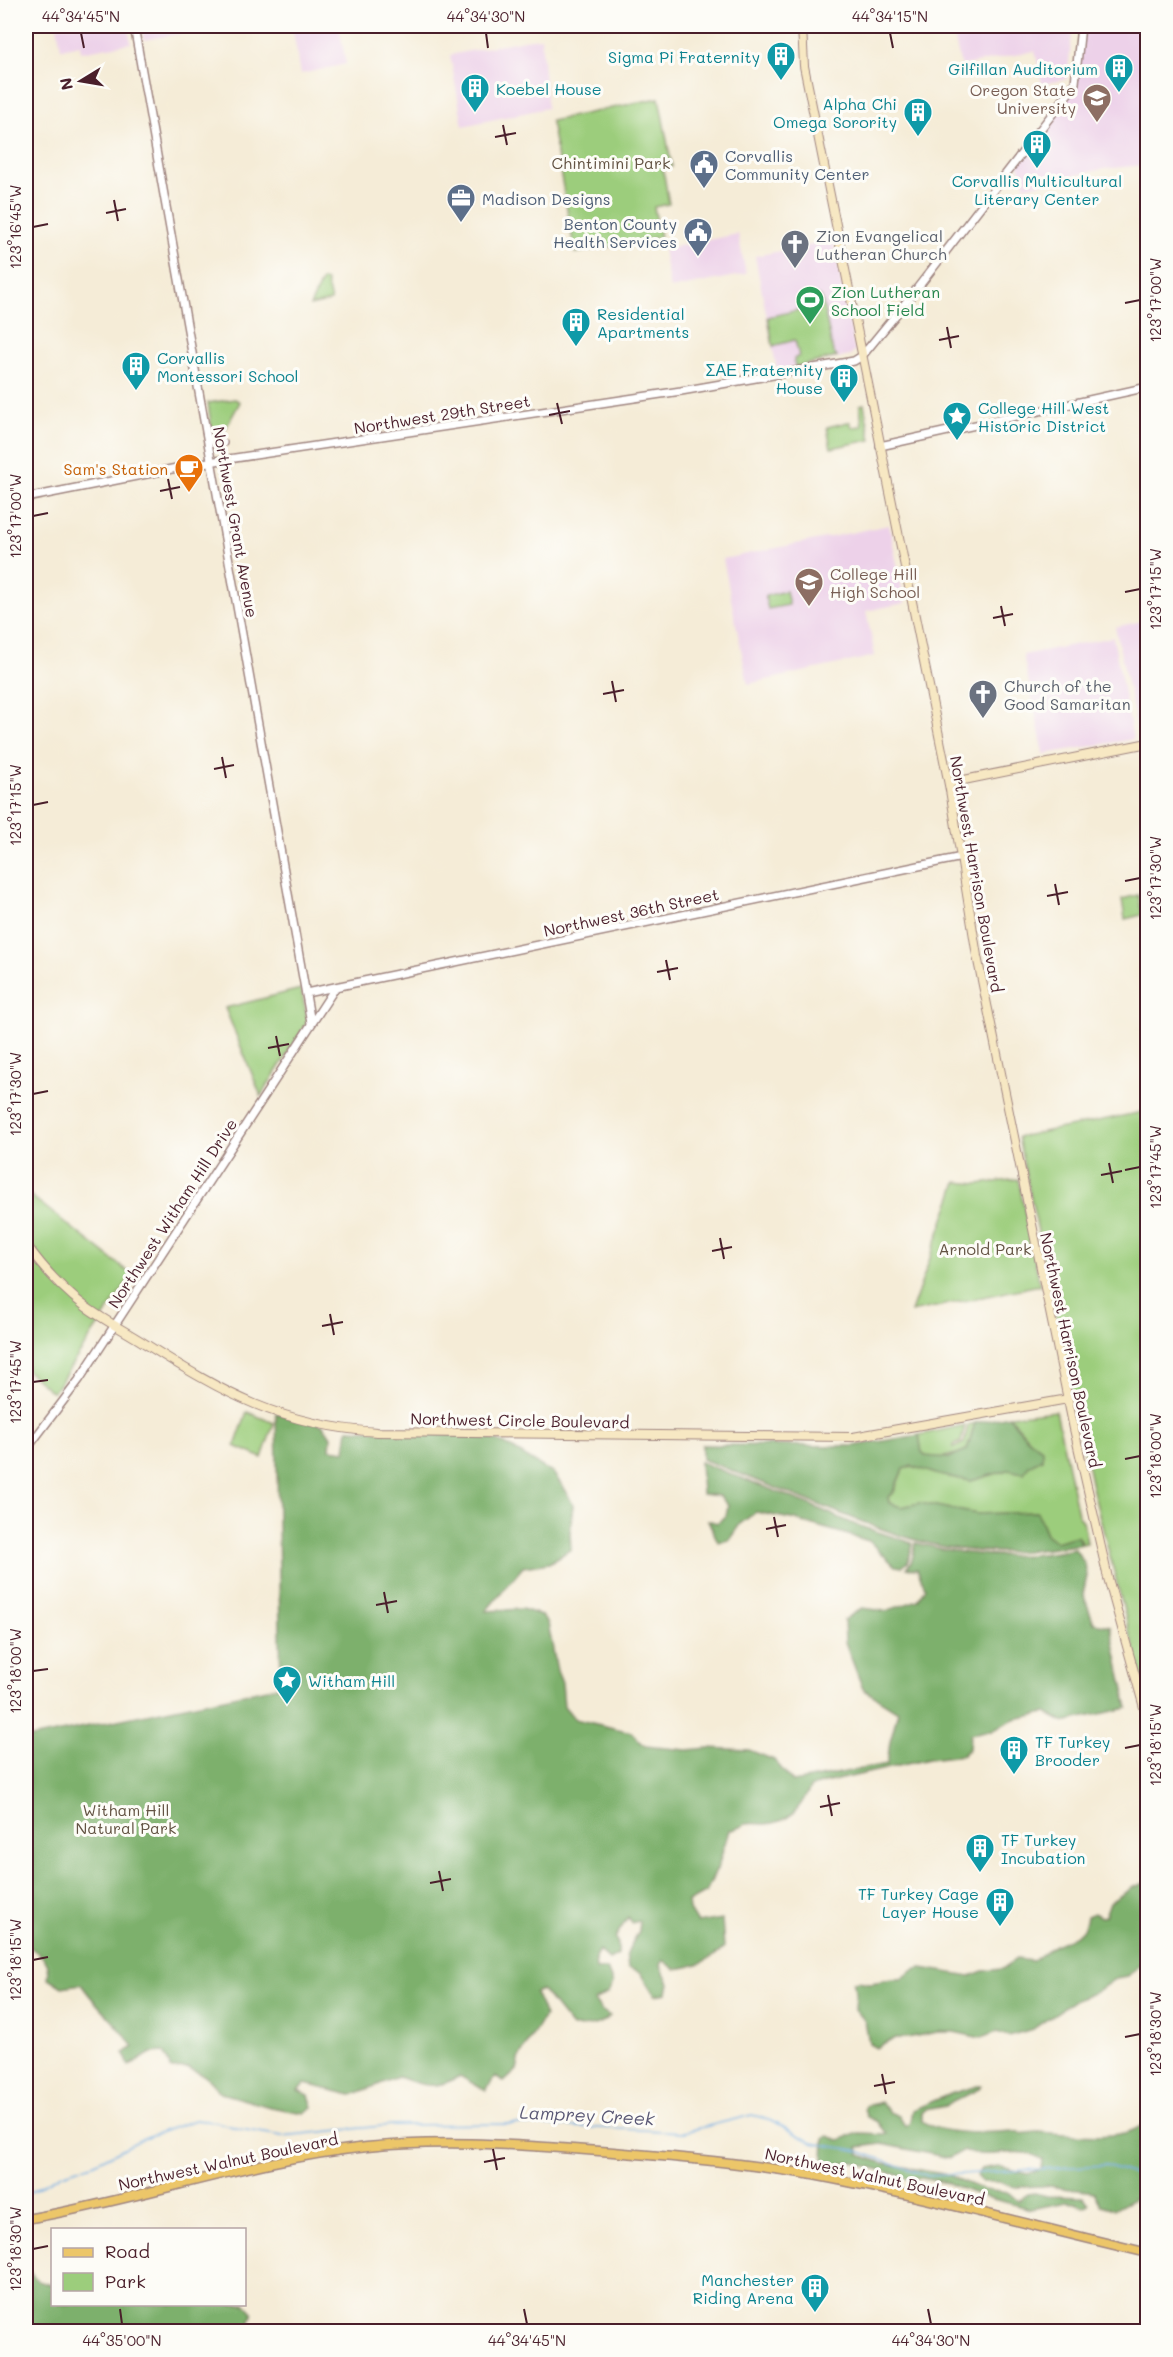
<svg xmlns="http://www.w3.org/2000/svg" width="1173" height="2357" font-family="Mali,sans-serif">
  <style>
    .built { fill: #edd1e9 }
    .green { fill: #9ccd7c; stroke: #737654; stroke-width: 1.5 }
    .forest { fill: #7db06c; stroke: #64684c; stroke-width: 1.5 }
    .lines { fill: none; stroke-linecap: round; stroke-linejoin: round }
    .stream { stroke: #72ade3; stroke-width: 1.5 }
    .tertiary-casing { stroke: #a08681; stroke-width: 10 }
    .secondary-casing { stroke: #a08681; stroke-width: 10 }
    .primary-casing { stroke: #a08681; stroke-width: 11 }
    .tertiary { stroke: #fff; stroke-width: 7 }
    .secondary { stroke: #f7e8c3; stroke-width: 8 }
    .primary { stroke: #ecc669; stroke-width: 8 }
    .ticks { fill: none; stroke: #4a1f2b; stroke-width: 2 }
    .labels { text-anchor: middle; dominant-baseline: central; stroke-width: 6; stroke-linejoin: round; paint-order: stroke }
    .culture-label { font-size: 16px; fill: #0d838f; stroke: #fdfcf7; text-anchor: start }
    .education-label { font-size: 16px; fill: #785e54; stroke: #fdfcf7; text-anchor: end }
    .service-label { font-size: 16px; fill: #4e5e75; stroke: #fdfcf7; text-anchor: start }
    .park-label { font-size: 16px; fill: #635343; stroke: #fdfcf7 }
    .worship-label { font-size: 16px; fill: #5b616d; stroke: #fdfcf7; text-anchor: start }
    .leisure-label { font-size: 16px; fill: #27864d; stroke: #fdfcf7; text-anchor: start }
    .street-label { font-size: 16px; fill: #4a1f2b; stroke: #fdfcf7 }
    .food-label { font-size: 16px; fill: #c56008; stroke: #fdfcf7; text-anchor: end }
    .water-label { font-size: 18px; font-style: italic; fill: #5a5875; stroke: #fdfcf7 }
    .neatline { fill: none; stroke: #4a1f2b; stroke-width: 2 }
    .ticks-label { font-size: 15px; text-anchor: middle; fill: #4a1f2b }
  </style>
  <rect width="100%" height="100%" fill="#fdfcf7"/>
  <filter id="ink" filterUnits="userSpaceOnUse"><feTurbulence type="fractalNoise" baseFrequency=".0167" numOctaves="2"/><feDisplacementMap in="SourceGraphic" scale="12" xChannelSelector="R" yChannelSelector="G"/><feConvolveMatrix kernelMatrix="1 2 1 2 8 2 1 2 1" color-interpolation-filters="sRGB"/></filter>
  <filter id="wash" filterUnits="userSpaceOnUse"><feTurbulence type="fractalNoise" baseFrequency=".008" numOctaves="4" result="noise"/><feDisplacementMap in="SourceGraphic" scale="24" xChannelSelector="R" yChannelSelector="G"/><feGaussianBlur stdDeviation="1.35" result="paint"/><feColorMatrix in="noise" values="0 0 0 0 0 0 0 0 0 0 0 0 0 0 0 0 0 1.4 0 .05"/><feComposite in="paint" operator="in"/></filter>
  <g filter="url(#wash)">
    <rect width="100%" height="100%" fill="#f5ecd7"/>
    <g class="built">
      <path d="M57 26H128L131 43 81 52 80 45 61 49Z"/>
      <path d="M141 26H221L144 40Z"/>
      <path d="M292 26H339L346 64 301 74Z"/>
      <path d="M1003 26H1073L1067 79 1042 84 1035 51 961 66 954 36Z"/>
      <path d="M1082 26H1147V165L1102 169 1025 187 1018 161 1076 85Z"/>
      <path d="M541 38 547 108 463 126 450 55 524 40Z"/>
      <path d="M738 234 746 274 670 289 663 249Z"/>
      <path d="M833 241 855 351 850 356 777 370 755 256Z"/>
      <path d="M889 525 905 603 866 611 875 656 748 684 723 559Z"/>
      <path d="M1147 620V741L1140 742 1115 627Z"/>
      <path d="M1113 637 1133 739 1044 754 1023 655Z"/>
    </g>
    <g class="green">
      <path d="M659 98 672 167 663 169 669 204 654 207 660 237 575 253 551 121Z"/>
      <path d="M322 280 326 281 331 301 310 306Z"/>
      <path d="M819 296 822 299 833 352 837 357 795 367 794 359 799 356 795 340 773 346 768 317 798 310 814 298Z"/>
      <path d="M235 399 240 402 223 433 215 435 212 432 208 403Z"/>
      <path d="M864 404 871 440 831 448 827 427 848 422H850L852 427 862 426 860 405Z"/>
      <path d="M786 591 789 605 768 609 765 596Z"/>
      <path d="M1138 895 1142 915 1125 919 1122 899Z"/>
      <path d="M301 989 308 1021 261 1096 225 1008Z"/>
      <path d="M1147 1111H1148L1147 1699 1092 1487 1018 1137Z"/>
      <path d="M1018 1179 1040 1285 911 1312 957 1182 978 1184Z"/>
      <path d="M26 1192 132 1275 53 1393 26 1370Z"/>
      <path d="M1056 1411 1078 1514 1083 1521 1087 1543 1082 1544 1081 1539 1072 1537 1056 1542 1046 1534 1037 1512 977 1514 920 1503 901 1507 889 1503 888 1497 894 1492 903 1469 912 1466 939 1475 971 1481 1008 1470 1024 1473 1028 1466 1042 1459 1034 1445 1009 1416Z"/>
      <path d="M247 1412 274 1423 262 1458 235 1446Z"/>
      <path d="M975 1423 967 1450C958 1454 931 1463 923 1454 920 1451 921 1440 919 1435L965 1425 961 1442 953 1445V1448L964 1443 968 1425Z"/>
    </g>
    <g class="forest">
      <path d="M276 1413 323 1425 331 1437 330 1449 345 1451 348 1429 426 1432 491 1439 505 1444 554 1474 566 1491 573 1505 570 1532 571 1549 549 1563 523 1567 486 1611 522 1609 541 1615 548 1623 557 1671 562 1683 564 1706 575 1719 631 1732 645 1746 687 1750 708 1748 749 1750 774 1760 793 1782 887 1764 890 1742 898 1711 863 1689 845 1642 844 1620 862 1608 886 1611 918 1600 925 1587 917 1569 907 1568 912 1560 916 1543C969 1557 1021 1560 1075 1549L1085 1564 1087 1576 1083 1594 1094 1623 1110 1626C1117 1654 1121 1680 1128 1708L1063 1722 1046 1713 1014 1719 992 1730 970 1734 969 1749 963 1755 929 1759 824 1783 810 1788C800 1809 789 1823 765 1824 759 1824 751 1823 746 1824 739 1827 737 1830 729 1830L718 1867 706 1892 688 1902 689 1910 697 1923 722 1919 724 1948C710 1961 694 1967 675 1969L663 1960 661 1966 669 1983 667 1993 655 1995 641 1973 628 1968 626 1954 639 1931 640 1921 631 1923 628 1917 615 1938 618 1944V1955L609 1960 599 1951 595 1958 596 1970 607 1969 613 1984 608 1993 594 2001 601 2010 610 2016C599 2027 588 2027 572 2027L542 1990 535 1993 545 2015 520 2056 517 2070 504 2082 495 2077 486 2091 460 2076C436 2090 423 2086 398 2077L352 2095 305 2084 298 2090 309 2095 313 2107 304 2113 270 2107 221 2093 205 2076 189 2068 171 2069 164 2052 151 2053 129 2066 124 2053 134 2047C119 2024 96 2007 81 1984L62 1987 48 1978C52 1959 39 1955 26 1944V1739L281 1686Z"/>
      <path d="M1009 1416C1018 1429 1028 1441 1042 1449V1459L1028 1466 1024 1473 1008 1470 971 1481 939 1475 912 1466 903 1469 893 1492 888 1497 889 1503 901 1507 920 1503 977 1514 1037 1512 1046 1534 1056 1542 1077 1536 1082 1544C1041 1551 1001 1555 959 1549 919 1544 880 1529 842 1514 795 1496 749 1477 702 1459V1445L853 1446 919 1435 922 1453 925 1456 948 1458 967 1450 975 1423Z"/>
      <path d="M700 1462 806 1503 856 1525 913 1543 908 1562 902 1567 895 1566 869 1541 796 1520 756 1512 740 1524 729 1540 718 1542 708 1520 717 1523 726 1516 728 1506 720 1496 702 1494Z"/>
      <path d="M1147 1882V1957L1128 1976 1116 1978 1096 1992 1076 1999 1033 2029 1008 2036 997 2032 981 2038 954 2032H937L907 2038H895L876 2048 869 2044 865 2021 855 2009 856 1993 853 1982C860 1980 862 1982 869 1983 880 1983 889 1977 901 1979L914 1970 922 1968 970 1976 983 1971 1002 1969 1016 1959 1032 1961C1041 1956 1048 1949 1057 1944 1072 1937 1085 1935 1087 1916L1094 1913 1101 1917 1105 1916 1110 1902 1134 1887Z"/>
      <path d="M977 2086H981L979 2089 945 2106 925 2110 922 2113V2121C943 2136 986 2133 1012 2131 1022 2136 1028 2132 1039 2132 1068 2134 1125 2144 1147 2121V2184L1136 2198 1115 2209 1101 2205 1094 2192 1047 2186 1014 2187 999 2182H982L976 2176 981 2169 998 2166 1028 2174 1042 2168 1043 2160C1018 2143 990 2162 964 2150L950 2158 882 2144 858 2147 860 2155 883 2163 948 2175 984 2190 1009 2193 1018 2201 1028 2194 1035 2193 1047 2196 1084 2197 1089 2204 1086 2207 1075 2203 1067 2202 1030 2209 975 2194 948 2183 920 2178H907L854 2162 830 2165 823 2161 824 2138 828 2136 839 2140 859 2133 887 2134 878 2122 867 2117 864 2110 866 2106 881 2102 889 2112 899 2116 905 2126 910 2122 912 2110 950 2094Z"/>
      <path d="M26 2268 38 2281 52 2285V2304H244L245 2303 253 2312 247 2331H26Z"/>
    </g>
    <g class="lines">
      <path class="stream" d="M26 2194 62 2174 93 2164 144 2138 195 2120 216 2122 240 2129 282 2136 392 2125 515 2124 684 2132 752 2115 772 2120 812 2143 855 2150 928 2176 1106 2165 1148 2179"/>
    </g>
  </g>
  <g filter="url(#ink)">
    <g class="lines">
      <g class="tertiary-casing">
        <g id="tertiary">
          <path d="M134 26 311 1023"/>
          <path d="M208 439 223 443"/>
          <path d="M880 446 1148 387"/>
          <path d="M26 498 202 463 681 391 854 361 862 356 912 295 1070 91 1075 83 1081 26"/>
          <path d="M306 993 962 857"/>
          <path d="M26 1450 79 1380 335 988"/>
        </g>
      </g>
      <g class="secondary-casing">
        <g id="secondary">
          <path d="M802 26 804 66 950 790 977 956 1074 1429 1108 1578 1148 1722"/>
          <path d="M949 783 1148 743"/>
          <path d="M26 1244C43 1268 62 1289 86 1307 104 1320 125 1331 144 1343 225 1394 280 1425 377 1432L853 1437 1068 1399"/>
        </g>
      </g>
      <g class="primary-casing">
        <path id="primary" d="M26 2219C140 2200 251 2159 367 2147 436 2140 505 2144 573 2149 654 2155 733 2161 813 2175 925 2196 1036 2227 1148 2253"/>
      </g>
      <use href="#tertiary" class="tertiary"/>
      <use href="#secondary" class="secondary"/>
      <use href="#primary" class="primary"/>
    </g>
  </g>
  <path class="ticks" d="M81 33 84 48M486 33 488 48M890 33 893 48M503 125 507 145M495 137 516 133M114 200 118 221M106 213 126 209M33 227 48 224M1125 303 1140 300M947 327 951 348M939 340 959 336M557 403 562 424M549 415 570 411M168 479 172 499M160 491 180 487M33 516 48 513M1125 592 1140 589M1001 606 1005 626M993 618 1013 614M612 681 616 702M603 694 624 690M222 757 226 778M214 769 234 765M33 805 48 802M1125 881 1140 878M1055 884 1059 905M1047 896 1068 892M666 960 670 980M657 972 678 968M276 1036 280 1056M268 1048 289 1044M33 1094 48 1091M1109 1163 1113 1183M1125 1170 1140 1167M1101 1175 1122 1171M720 1238 724 1259M712 1251 732 1247M330 1314 334 1335M322 1326 343 1322M33 1382 48 1380M1125 1459 1140 1456M774 1517 778 1537M766 1529 786 1525M384 1592 388 1613M376 1605 397 1601M33 1671 48 1669M1125 1748 1140 1745M828 1795 832 1816M820 1807 840 1803M439 1871 443 1891M430 1883 451 1879M33 1960 48 1957M1125 2037 1140 2034M882 2074 886 2094M874 2086 895 2082M493 2149 497 2170M484 2162 505 2158M33 2249 48 2246M120 2309 122 2324M524 2309 527 2324M928 2309 931 2324"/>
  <defs>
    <g id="building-pin" transform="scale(1.5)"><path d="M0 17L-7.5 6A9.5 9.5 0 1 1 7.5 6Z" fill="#0f9aa8" stroke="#fdfcf7"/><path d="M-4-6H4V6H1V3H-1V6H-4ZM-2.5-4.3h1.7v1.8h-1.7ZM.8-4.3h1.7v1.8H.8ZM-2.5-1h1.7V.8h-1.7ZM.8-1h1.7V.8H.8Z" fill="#fff"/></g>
    <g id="university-pin" transform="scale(1.5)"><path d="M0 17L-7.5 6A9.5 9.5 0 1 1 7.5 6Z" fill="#8d6e63" stroke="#fdfcf7"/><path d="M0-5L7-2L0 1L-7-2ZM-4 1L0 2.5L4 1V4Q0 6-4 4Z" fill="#fff"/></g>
    <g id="civic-pin" transform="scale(1.5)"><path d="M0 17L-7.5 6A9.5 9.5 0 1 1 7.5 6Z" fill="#5c6f8a" stroke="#fdfcf7"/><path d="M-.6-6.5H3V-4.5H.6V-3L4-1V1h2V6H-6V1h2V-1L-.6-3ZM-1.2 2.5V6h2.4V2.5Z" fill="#fff"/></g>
    <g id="office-pin" transform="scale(1.5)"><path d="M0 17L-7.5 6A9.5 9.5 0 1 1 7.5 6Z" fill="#5c6f8a" stroke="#fdfcf7"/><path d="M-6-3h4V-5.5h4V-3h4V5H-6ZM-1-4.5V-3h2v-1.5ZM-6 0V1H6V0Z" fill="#fff"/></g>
    <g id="church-pin" transform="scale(1.5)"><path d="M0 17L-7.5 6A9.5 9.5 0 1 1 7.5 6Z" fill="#6b7280" stroke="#fdfcf7"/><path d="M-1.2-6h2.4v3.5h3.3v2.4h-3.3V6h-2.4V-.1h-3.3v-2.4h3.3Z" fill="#fff"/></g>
    <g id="stadium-pin" transform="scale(1.5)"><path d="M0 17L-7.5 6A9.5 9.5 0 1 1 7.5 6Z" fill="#2e9e5b" stroke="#fdfcf7"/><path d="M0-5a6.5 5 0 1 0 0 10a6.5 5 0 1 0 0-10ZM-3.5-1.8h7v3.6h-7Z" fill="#fff"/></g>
    <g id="sight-pin" transform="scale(1.5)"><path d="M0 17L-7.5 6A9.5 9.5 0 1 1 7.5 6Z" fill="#0f9aa8" stroke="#fdfcf7"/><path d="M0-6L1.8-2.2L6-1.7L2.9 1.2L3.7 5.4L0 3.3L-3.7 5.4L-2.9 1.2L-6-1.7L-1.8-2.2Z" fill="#fff"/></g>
    <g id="cafe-pin" transform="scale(1.5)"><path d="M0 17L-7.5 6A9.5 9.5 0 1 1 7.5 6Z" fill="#e8710a" stroke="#fdfcf7"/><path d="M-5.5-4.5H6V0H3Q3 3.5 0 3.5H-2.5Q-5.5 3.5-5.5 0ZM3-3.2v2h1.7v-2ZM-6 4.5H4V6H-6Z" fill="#fff"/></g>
    <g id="school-pin" transform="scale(1.5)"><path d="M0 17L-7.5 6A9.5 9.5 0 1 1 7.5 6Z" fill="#8d6e63" stroke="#fdfcf7"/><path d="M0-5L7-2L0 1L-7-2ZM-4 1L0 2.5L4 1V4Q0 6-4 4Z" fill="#fff"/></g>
  </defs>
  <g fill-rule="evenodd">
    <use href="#building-pin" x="781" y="56"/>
    <use href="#building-pin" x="1119" y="68"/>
    <use href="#building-pin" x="475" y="88"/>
    <use href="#university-pin" x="1097" y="98"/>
    <use href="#building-pin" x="918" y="112"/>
    <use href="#building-pin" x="1037" y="144"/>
    <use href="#civic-pin" x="704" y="164"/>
    <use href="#office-pin" x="461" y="198"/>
    <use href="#civic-pin" x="698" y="232"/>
    <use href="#church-pin" x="795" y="244"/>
    <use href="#stadium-pin" x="810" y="300"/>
    <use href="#building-pin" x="576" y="322"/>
    <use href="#building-pin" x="136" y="366"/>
    <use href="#building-pin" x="844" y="378"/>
    <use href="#sight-pin" x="957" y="416"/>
    <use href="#cafe-pin" x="189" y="468"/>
    <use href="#school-pin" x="809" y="582"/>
    <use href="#church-pin" x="983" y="694"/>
    <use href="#sight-pin" x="287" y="1680"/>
    <use href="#building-pin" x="1014" y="1750"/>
    <use href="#building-pin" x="980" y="1848"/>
    <use href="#building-pin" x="1000" y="1902"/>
    <use href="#building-pin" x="815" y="2288"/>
  </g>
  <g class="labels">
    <g class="culture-label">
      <text x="760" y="56" text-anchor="end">Sigma Pi Fraternity</text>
      <text x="1098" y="68" text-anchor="end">Gilfillan Auditorium</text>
      <text x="496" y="88">Koebel House</text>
      <text x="897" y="103" text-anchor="end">Alpha Chi<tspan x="897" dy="18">Omega Sorority</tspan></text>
      <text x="1037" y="180" text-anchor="middle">Corvallis Multicultural<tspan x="1037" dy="18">Literary Center</tspan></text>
      <text x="597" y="313">Residential<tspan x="597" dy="18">Apartments</tspan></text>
      <text x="157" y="357">Corvallis<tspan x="157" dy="18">Montessori School</tspan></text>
      <text x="823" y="369" text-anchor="end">ΣΑΕ Fraternity<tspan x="823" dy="18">House</tspan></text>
      <text x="978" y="407">College Hill West<tspan x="978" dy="18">Historic District</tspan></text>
      <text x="308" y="1680">Witham Hill</text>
      <text x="1035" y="1741">TF Turkey<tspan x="1035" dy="18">Brooder</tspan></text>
      <text x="1001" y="1839">TF Turkey<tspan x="1001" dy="18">Incubation</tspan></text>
      <text x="979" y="1893" text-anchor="end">TF Turkey Cage<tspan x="979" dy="18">Layer House</tspan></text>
      <text x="794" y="2279" text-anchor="end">Manchester<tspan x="794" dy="18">Riding Arena</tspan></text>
    </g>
    <g class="education-label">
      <text x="1076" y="89">Oregon State<tspan x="1076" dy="18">University</tspan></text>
      <text x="830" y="573" text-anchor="start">College Hill<tspan x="830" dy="18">High School</tspan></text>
    </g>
    <g class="service-label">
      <text x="725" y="155">Corvallis<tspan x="725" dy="18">Community Center</tspan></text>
      <text x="482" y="198">Madison Designs</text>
      <text x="677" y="223" text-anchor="end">Benton County<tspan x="677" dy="18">Health Services</tspan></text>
    </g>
    <g class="park-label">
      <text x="611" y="162">Chintimini Park</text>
      <text x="985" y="1248">Arnold Park</text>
      <text x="126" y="1809">Witham Hill<tspan x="126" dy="18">Natural Park</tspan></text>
    </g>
    <g class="worship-label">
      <text x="816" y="235">Zion Evangelical<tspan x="816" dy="18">Lutheran Church</tspan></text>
      <text x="1004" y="685">Church of the<tspan x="1004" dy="18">Good Samaritan</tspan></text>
    </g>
    <g class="leisure-label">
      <text x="831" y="291">Zion Lutheran<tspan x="831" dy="18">School Field</tspan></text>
    </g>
    <g class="street-label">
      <text transform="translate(442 414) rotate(-9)">Northwest 29th Street</text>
      <text transform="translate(236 522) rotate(80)">Northwest Grant Avenue</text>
      <text transform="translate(977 874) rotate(80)">Northwest Harrison Boulevard</text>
      <text transform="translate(631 912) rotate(-12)">Northwest 36th Street</text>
      <text transform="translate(172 1213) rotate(-57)">Northwest Witham Hill Drive</text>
      <text transform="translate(1071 1350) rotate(78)">Northwest Harrison Boulevard</text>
      <text transform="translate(520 1420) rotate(1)">Northwest Circle Boulevard</text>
      <text transform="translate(228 2161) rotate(-12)">Northwest Walnut Boulevard</text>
      <text transform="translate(875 2176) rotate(12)">Northwest Walnut Boulevard</text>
    </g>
    <g class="food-label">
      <text x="168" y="468">Sam's Station</text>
    </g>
    <g class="water-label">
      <text transform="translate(587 2115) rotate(3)">Lamprey Creek</text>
    </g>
  </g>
  <rect width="1173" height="2357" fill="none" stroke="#fdfcf7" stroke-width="66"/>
  <rect x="51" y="2228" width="195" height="78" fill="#fdfcf7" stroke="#b5a4a5" stroke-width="1.5"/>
  <rect x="63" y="2248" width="30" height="9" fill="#ecc669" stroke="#b5a4a5" stroke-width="1.5"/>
  <text x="105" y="2258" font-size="18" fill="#4a1f2b">Road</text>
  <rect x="63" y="2273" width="30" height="18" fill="#9ccd7c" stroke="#b5a4a5" stroke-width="1.5"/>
  <text x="105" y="2288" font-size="18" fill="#4a1f2b">Park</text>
  <g transform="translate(81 81) rotate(259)" stroke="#fdfcf7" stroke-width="4.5" paint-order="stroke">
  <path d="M0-4.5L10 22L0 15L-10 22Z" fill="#4a1f2b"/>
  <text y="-9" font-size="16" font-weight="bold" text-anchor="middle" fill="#4a1f2b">N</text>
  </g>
  <rect x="33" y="33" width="1107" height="2291" class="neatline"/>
  <g class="ticks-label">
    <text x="81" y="22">44°34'45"N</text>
    <text x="486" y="22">44°34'30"N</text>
    <text x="890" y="22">44°34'15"N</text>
    <text transform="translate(16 227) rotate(-90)" y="5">123°16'45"W</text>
    <text transform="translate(1156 300) rotate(-90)" y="5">123°17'00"W</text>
    <text transform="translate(16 516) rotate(-90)" y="5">123°17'00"W</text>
    <text transform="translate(1156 589) rotate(-90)" y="5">123°17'15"W</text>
    <text transform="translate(16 805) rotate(-90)" y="5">123°17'15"W</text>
    <text transform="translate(1156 878) rotate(-90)" y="5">123°17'30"W</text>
    <text transform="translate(16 1094) rotate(-90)" y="5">123°17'30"W</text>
    <text transform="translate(1156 1167) rotate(-90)" y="5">123°17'45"W</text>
    <text transform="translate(16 1382) rotate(-90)" y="5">123°17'45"W</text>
    <text transform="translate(1156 1456) rotate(-90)" y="5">123°18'00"W</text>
    <text transform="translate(16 1671) rotate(-90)" y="5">123°18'00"W</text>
    <text transform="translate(1156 1745) rotate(-90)" y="5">123°18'15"W</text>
    <text transform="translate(16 1960) rotate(-90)" y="5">123°18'15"W</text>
    <text transform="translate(1156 2034) rotate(-90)" y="5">123°18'30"W</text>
    <text transform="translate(16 2249) rotate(-90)" y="5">123°18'30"W</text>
    <text x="122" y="2346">44°35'00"N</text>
    <text x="527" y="2346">44°34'45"N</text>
    <text x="931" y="2346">44°34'30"N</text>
  </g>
</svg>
